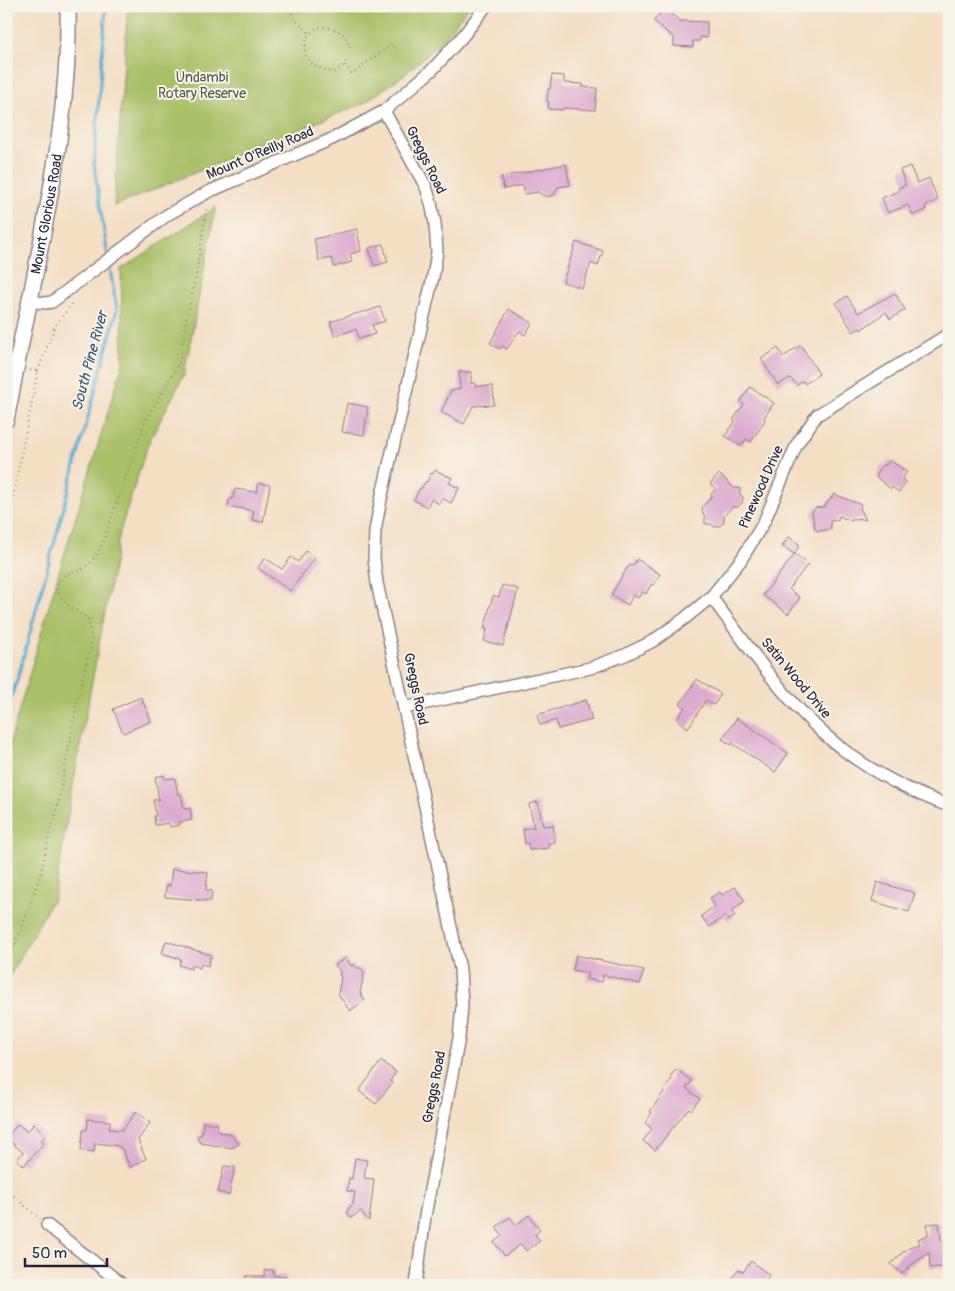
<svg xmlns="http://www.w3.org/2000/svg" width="955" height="1291" font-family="Pangolin,sans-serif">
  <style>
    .green { fill: #a8c066; stroke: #657150 }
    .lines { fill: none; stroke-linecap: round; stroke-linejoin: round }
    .stream { stroke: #54abd1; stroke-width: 3 }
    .building { fill: #ddabd0 }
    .minor-casing { stroke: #8b8080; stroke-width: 14 }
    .major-casing { stroke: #8b8080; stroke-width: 18 }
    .path { stroke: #8b8080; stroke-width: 2; stroke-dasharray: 1 4; stroke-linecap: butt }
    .minor { stroke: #fff; stroke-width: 11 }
    .major { stroke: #fff; stroke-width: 15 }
    .labels { text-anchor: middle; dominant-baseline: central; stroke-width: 4; stroke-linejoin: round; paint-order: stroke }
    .park-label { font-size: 14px; fill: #51594a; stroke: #f7f3e8 }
    .street-label { font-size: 14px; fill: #22223b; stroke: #f7f3e8 }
    .water-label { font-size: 15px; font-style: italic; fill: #365977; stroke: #f7f3e8 }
  </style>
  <rect width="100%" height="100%" fill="#f7f3e8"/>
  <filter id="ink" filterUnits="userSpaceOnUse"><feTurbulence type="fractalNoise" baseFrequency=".02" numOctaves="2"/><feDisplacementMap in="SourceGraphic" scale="10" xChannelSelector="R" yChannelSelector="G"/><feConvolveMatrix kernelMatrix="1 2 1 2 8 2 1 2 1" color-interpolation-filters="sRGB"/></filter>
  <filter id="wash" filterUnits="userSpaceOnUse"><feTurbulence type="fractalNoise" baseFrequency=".0096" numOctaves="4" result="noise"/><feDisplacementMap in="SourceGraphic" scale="20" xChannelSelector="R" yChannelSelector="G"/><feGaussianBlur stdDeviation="1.12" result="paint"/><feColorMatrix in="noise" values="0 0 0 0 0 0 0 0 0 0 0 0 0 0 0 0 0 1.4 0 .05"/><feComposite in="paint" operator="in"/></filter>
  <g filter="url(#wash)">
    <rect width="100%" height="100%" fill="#f4dec4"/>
    <g class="green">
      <path d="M128 6H469L443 40 405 74 364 103 114 206Z"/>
      <path d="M216 207 184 375 148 444 120 531 76 768 54 897 6 983V756L58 575 123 363 121 269Z"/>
    </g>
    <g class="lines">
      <g class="stream">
        <path d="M106 6 94 165 108 257"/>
        <path d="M6 713 18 677 117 310 109 263"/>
      </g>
    </g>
    <g id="blocks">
      <g class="building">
        <path d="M664 8 680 21 707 22V38L700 37V41H693V47L674 46V38L654 21Z"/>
        <path d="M552 75 564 76V83L583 84V87L597 88 595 110 563 108V110L548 109 549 102H547L548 89H550Z"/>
        <path d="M566 164 570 185 558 187 554 195 546 197 538 192 525 194 523 185 504 189 501 177Z"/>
        <path d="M910 166 917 183 929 178 938 200 925 206 926 210 913 215 908 205 888 213 882 198 899 191 898 188 906 185 900 170Z"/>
        <path d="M357 229 361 251 350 254 352 262 334 267 332 258 319 261 314 239Z"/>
        <path d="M576 242 603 251 598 266 591 263 582 288 563 282Z"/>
        <path d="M383 244 388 262 374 266 369 248Z"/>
        <path d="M895 293 905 310 890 319 886 312 861 330 860 328 853 332 836 303 847 296 858 313Z"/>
        <path d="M380 307 385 321 372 325 375 334 359 339 356 329 335 336 330 322 365 311 366 312Z"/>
        <path d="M509 309 532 323 525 335 519 331 507 349 502 346 500 349 490 343Z"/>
        <path d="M801 345 819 374 805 384 803 381 797 385 790 378 778 385 761 359 778 348 783 357Z"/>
        <path d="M459 372H471V383H475V386H493L494 405 473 406 464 424 441 412 451 391 460 389Z"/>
        <path d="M750 387 774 403 765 416 764 422 751 442 746 439 741 446 725 436 735 422 733 420 744 404 740 402Z"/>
        <path d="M347 403 368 407 364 435 342 432Z"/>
        <path d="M890 460 907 472 902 479 906 483 899 492 892 487 891 489 876 477 878 474 877 473 883 464 885 466Z"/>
        <path d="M435 470 452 478 449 483 459 488 451 503 442 498 439 504 431 499 427 507 414 500 420 488 421 489 425 482H427L431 473 433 474Z"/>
        <path d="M719 474 734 488H740V494L743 497 742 503 738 507H732L724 516V522L719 526 714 527 711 524H705V516L703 514 702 507 712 496 711 494 716 489 710 484Z"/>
        <path d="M259 483 270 485 263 522 252 520 254 511 228 506 229 500 233 498 235 489 257 492Z"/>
        <path d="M834 494 861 505 860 508 866 520 858 518 857 520 853 519 852 521 839 516 838 520 830 521 831 529 818 531 815 529 812 512 815 508 824 507Z"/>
        <path d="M789 537 800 545 794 554 782 546Z"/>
        <path d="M306 551 315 558 290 591 258 568 265 558 282 569 291 557 298 562Z"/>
        <path d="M795 554 808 564 789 589 800 598 788 614 763 595Z"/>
        <path d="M637 559 660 574 654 585 651 584 646 594 642 592 638 598 633 595 628 605 611 595 627 568 631 565 633 566Z"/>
        <path d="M502 585 518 589 503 646 484 641 487 629H484L493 596 499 597Z"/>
        <path d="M697 679 721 694 714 705 706 700 688 728 677 720 685 707 680 704Z"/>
        <path d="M141 697 151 721 123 733 113 709Z"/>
        <path d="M586 700 592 720 558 729 556 720 540 725 537 715Z"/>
        <path d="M737 718 788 753 775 772 732 743 731 745 722 739Z"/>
        <path d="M164 775V779L175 778 178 795 181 794 184 809 190 808 192 820 179 822 180 825 170 827 169 823 155 825 154 816 156 815 153 800 159 799 155 777Z"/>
        <path d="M538 802 543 826 553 825 555 842 548 843 549 848 529 850 528 843 525 844 523 829 534 827 529 804Z"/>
        <path d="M172 869 208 872 206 890 212 891 211 901 165 897 166 885 170 886Z"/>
        <path d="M877 882 915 893 909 912 872 901Z"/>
        <path d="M735 887 745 901 731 911 735 916 728 921 725 916 709 927 701 916 715 906 710 898 720 892 722 895Z"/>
        <path d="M166 941 211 955 208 966 201 964 200 968 192 965 191 969 179 965 181 959 162 953Z"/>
        <path d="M576 955 644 970 640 984 603 975 602 982 586 979 588 973 573 970Z"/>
        <path d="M346 958 351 966 354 964 356 968H361L364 973 360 993 365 1000 350 1011 338 994 341 977 339 974 341 973 335 965Z"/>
        <path d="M381 1061 396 1072 390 1081 392 1083 376 1104 359 1091Z"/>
        <path d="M676 1069 692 1081 686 1088 700 1099 691 1110 689 1108 655 1150 643 1141 652 1129 645 1123 652 1113 650 1112 665 1090H664L672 1079 670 1077Z"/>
        <path d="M136 1112 150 1123 138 1140 146 1159 130 1167 122 1149 118 1146 95 1143 94 1152 81 1150 83 1130H87L88 1119 110 1121 109 1129 122 1130Z"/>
        <path d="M203 1122 218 1124 217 1130H219V1132L230 1134 239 1144 232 1148 201 1143 198 1140V1136L202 1134Z"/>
        <path d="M18 1124 27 1132 34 1124 46 1135 41 1141 44 1143 24 1166 17 1160 23 1152 6 1138Z"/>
        <path d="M355 1158 367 1160 364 1178 374 1179 369 1221 361 1211 351 1218 347 1213 348 1209 353 1204 355 1192 347 1191 349 1178 352 1179Z"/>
        <path d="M224 1166 235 1167 229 1195 218 1192Z"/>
        <path d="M529 1215 540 1230 535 1234 540 1241 526 1251 521 1244 505 1256 494 1242 502 1236 496 1227 510 1217 516 1225Z"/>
        <path d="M939 1223 941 1240 949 1243V1266L930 1268 929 1253 912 1264 902 1274 891 1264 903 1252 912 1246 920 1244 918 1239 928 1235 927 1224Z"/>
        <path d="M751 1261 769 1275 763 1285H728L738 1269 743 1272Z"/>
        <path d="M265 1270H274V1276H286V1285H246V1276H265Z"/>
      </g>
    </g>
  </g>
  <g filter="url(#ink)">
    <use href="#blocks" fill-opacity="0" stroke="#8b8080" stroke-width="1"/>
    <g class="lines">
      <g class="minor-casing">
        <g id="minor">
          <path d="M384 111 426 187 431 203 435 223 437 252 433 277 381 499 375 531 374 559 377 583 460 969 462 1006 459 1038 425 1216 416 1285"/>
          <path d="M29 301 45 303 52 302 167 215 208 192 332 139 384 111 432 70 463 36 486 6"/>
          <path d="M711 597C746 643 779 693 822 732 859 766 903 789 949 806"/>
          <path d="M404 708 590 668 625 655 653 641 684 619 711 597 741 560 764 522 797 444 817 415 949 334"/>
          <path d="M47 1225 123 1285"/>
        </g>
      </g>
      <g class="major-casing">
        <g id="major">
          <path id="s1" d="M6 420C14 380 21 340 30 300 49 203 70 106 68 6"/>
        </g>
      </g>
      <g class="path">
        <path d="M291 8 294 19 310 33"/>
        <path d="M324 27C329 28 335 29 340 32 356 43 350 65 334 72 321 70 311 66 305 54L306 38 316 28Z"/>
        <path d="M345 65 352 74 392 44 398 50"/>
        <path d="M38 371 55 326 74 301"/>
        <path d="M6 531 38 371 28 370"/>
        <path d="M6 962 19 935 41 873 51 827 57 809 79 693 92 640 88 618C75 611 47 595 62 577 68 571 77 573 84 568 94 561 99 550 104 539L145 422 178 365 182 351 186 319 195 282 207 206"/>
        <path d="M6 1189 40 1219"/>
      </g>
      <use href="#minor" class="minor"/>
      <use href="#major" class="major"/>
    </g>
  </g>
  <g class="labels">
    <g class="park-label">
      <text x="202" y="77">Undambi<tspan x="202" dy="16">Rotary Reserve</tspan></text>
    </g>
    <g class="street-label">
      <text transform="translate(260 153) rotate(-23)">Mount O'Reilly Road</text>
      <text transform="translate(426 160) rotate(64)">Greggs Road</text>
      <text stroke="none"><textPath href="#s1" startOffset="210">Mount Glorious Road</textPath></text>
      <text transform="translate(761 487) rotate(-66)">Pinewood Drive</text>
      <text transform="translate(796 678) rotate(50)">Satin Wood Drive</text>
      <text transform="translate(416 689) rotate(78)">Greggs Road</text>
      <text transform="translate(434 1087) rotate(-79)">Greggs Road</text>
    </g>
    <g class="water-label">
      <text transform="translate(90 361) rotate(-75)">South Pine River</text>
    </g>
  </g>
  <rect width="955" height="1291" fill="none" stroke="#f7f3e8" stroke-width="25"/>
  <path d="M25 1258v8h82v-8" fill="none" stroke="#22223b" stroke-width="2.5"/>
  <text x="32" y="1258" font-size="15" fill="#22223b" stroke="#f7f3e8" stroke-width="4" paint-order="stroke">50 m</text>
</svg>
